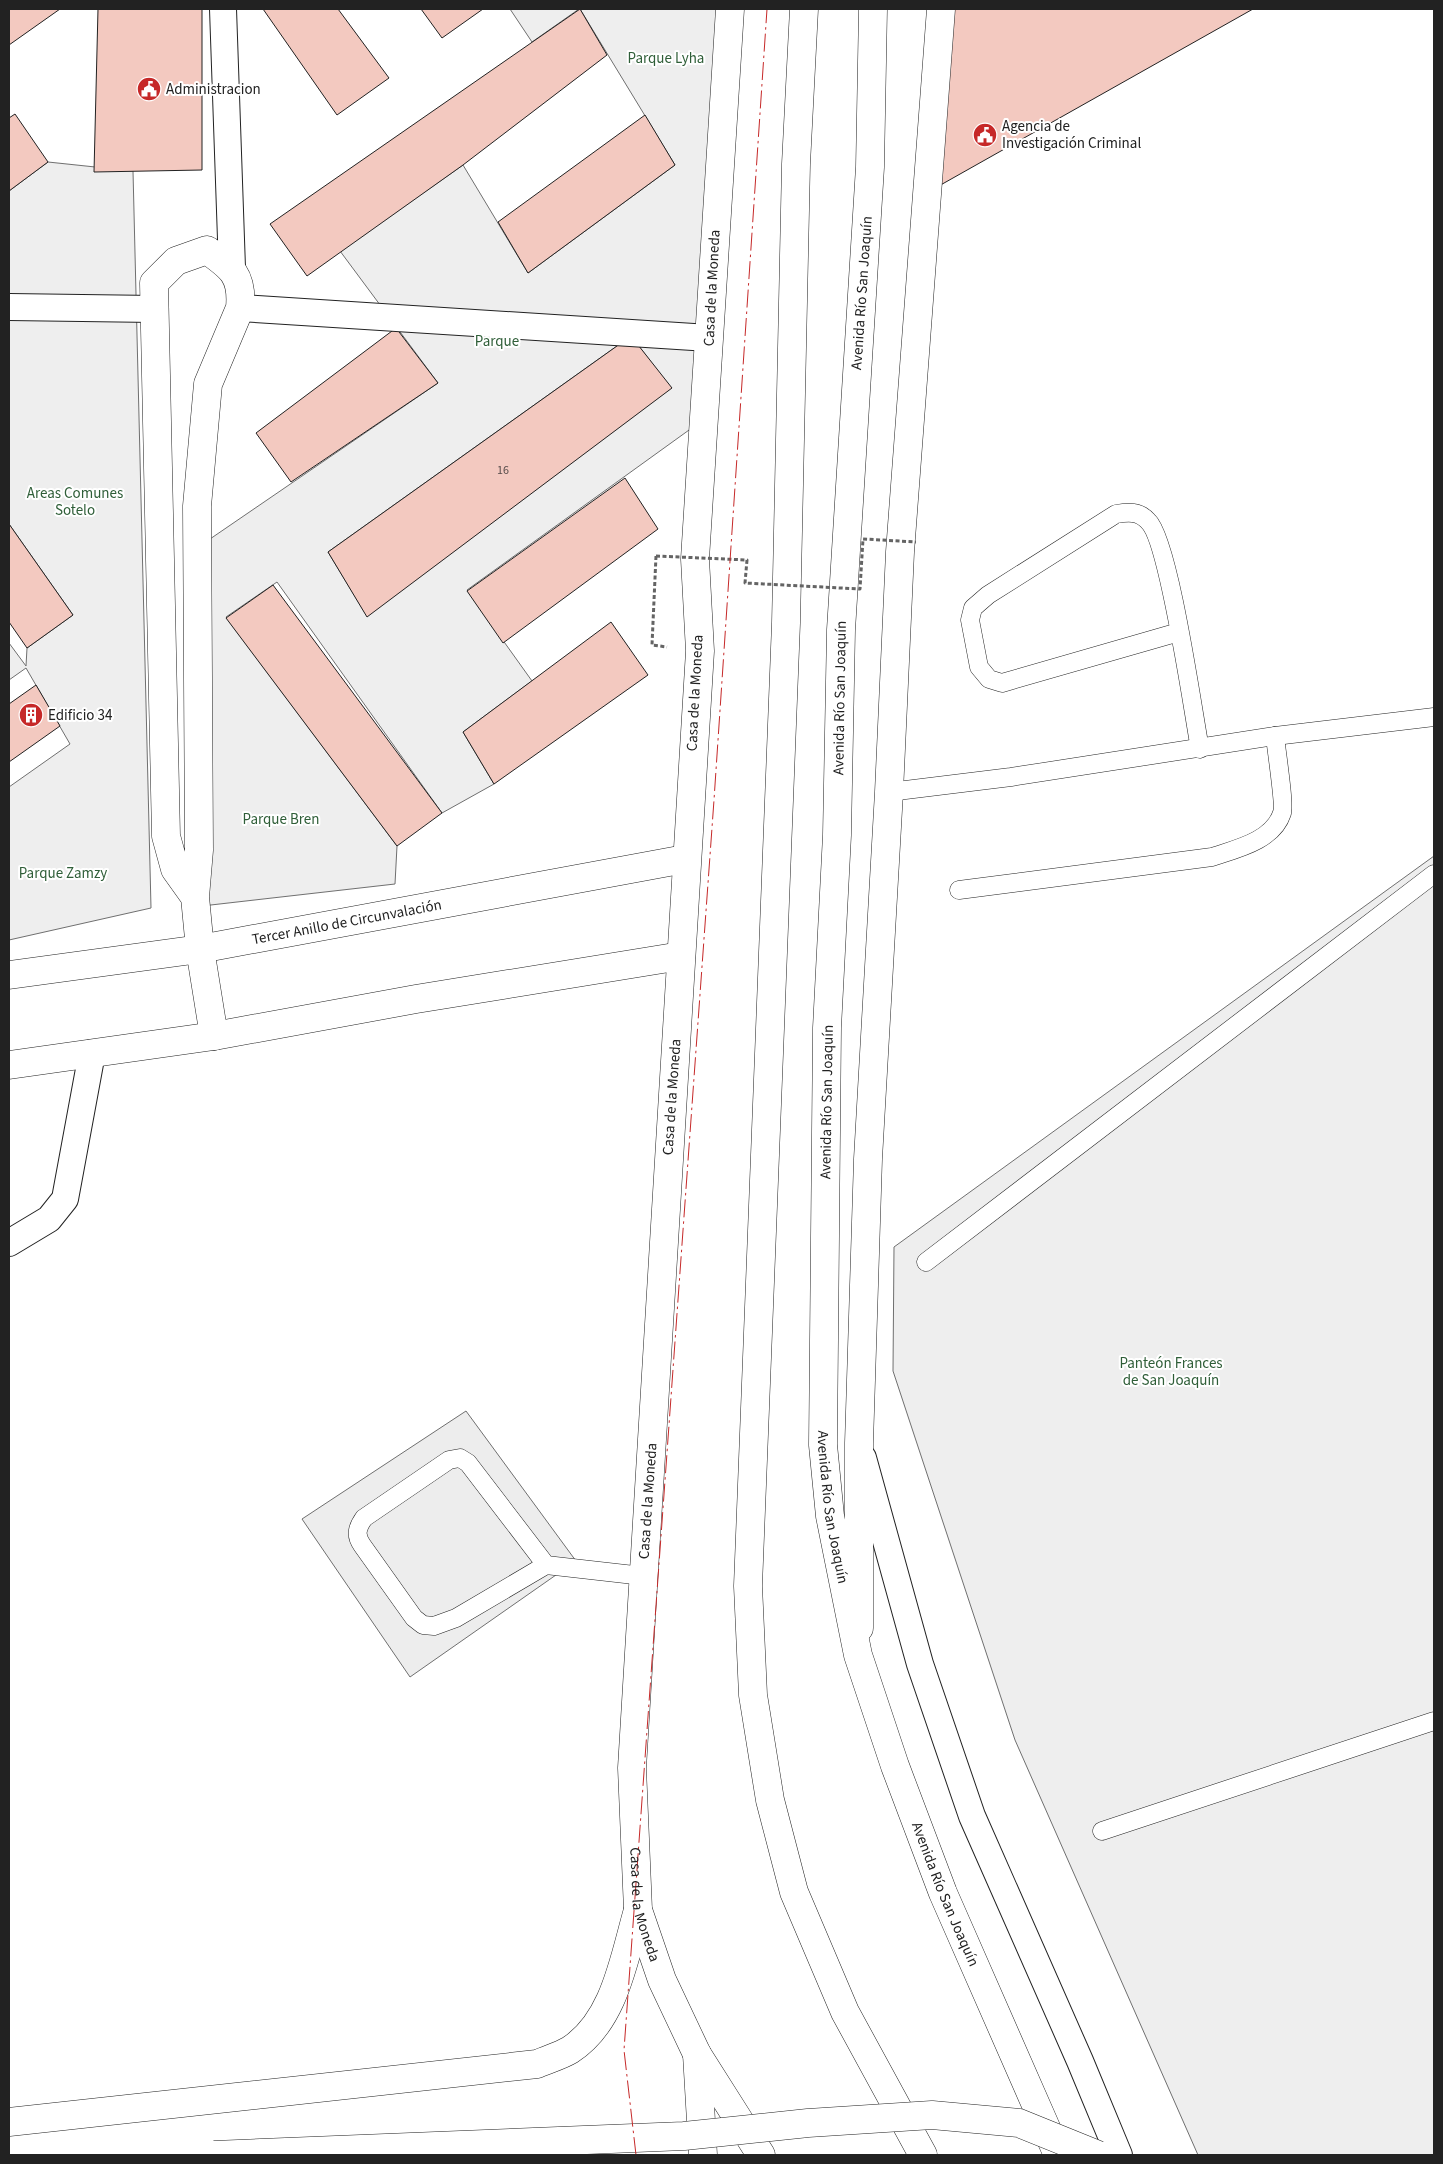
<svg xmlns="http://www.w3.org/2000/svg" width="1443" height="2164" font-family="'Source Sans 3',sans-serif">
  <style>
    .green { fill: #eee; stroke: #6f6f6f; fill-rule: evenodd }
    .parking { fill: #ededed; stroke: #6f6f6f }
    .building { fill: #f3c9c0; stroke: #222 }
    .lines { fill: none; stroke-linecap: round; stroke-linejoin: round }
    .service-casing { stroke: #222; stroke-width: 19 }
    .pedestrian-casing { stroke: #222; stroke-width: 28 }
    .minor-casing { stroke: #222; stroke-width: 29 }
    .tertiary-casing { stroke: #222; stroke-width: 29 }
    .secondary-casing { stroke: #222; stroke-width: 29 }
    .motorway-casing { stroke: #222; stroke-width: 29 }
    .path { stroke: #646464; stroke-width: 3; stroke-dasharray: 4 2.5; stroke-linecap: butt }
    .service { stroke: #fff; stroke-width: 18 }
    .pedestrian { stroke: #fff; stroke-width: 26 }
    .minor { stroke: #fff; stroke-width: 28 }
    .tertiary { stroke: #fff; stroke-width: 28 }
    .secondary { stroke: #fff; stroke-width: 28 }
    .motorway { stroke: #fff; stroke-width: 28 }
    .motorway-bridge-casing { stroke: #222; stroke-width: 29; stroke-linecap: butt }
    .path-bridge { stroke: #646464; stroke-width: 3; stroke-dasharray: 4 2.5; stroke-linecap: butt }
    .motorway-bridge { stroke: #fff; stroke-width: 28 }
    .power { stroke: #c62828; stroke-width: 1; stroke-dasharray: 18 4 2.5 4; stroke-linecap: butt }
    .labels { text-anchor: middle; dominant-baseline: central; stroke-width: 4; stroke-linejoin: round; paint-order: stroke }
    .number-label { font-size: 12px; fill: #564c4a }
    .park-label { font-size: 15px; fill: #2f5e38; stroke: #fff }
    .poi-label { font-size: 15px; fill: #222; stroke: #fff; text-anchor: start }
    .street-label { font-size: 15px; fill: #222; stroke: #fff }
  </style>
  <rect width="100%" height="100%" fill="#fff"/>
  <g class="green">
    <path d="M510 9H579L532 42Z"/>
    <path d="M580 9H718L696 425 467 590 532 681 463 732 494 784 442 813 277 582 226 617 397 846 395 884 202 906 210 539 438 383 340 251 463 165 528 273 675 165ZM631 336 671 388 367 616 328 552Z"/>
    <path d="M48 162 133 171 151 908 9 940V787L70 744 26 668 9 680V643L26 666 27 648 73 615 9 524V191Z"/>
    <path d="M1434 856V2155H1198L1015 1740 893 1371 894 1247Z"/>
  </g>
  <path class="parking" d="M466 1411 576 1561 410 1677 302 1519Z"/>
  <g class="building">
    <path d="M9 9H60L9 45Z"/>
    <path d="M98 9H202V170L94 172Z"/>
    <path d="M263 9H338L389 78 337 115Z"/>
    <path d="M421 9H483L442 38Z"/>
    <path d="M580 9 607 55 463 165 307 276 270 224Z"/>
    <path d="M951 9H1253L937 187Z"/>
    <path d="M15 114 48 162 9 191V118Z"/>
    <path d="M645 115 675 165 528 273 498 222Z"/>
    <path d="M396 328 438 383 291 482 256 433Z"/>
    <path d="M631 336 672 388 367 617 328 552Z"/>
    <path d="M625 478 658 529 503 643 467 591Z"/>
    <path d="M9 524 73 615 27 648 9 622Z"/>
    <path d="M273 585 442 813 397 846 226 618Z"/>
    <path d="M611 622 648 675 494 784 463 732Z"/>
    <path d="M36 685 60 726 9 762V704Z"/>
  </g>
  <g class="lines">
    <g class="service-casing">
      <g id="service">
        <path d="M1179 632 1002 683 989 679 979 667 970 620 973 608 988 595 1116 514C1128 512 1139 511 1148 521 1169 540 1193 712 1200 749"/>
        <path d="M889 792 1011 777 1275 736 1434 717"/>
        <path d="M959 890 1212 857C1236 849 1273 841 1282 813 1285 805 1276 748 1275 736"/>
        <path d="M926 1262 1434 874"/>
        <path d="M546 1565 468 1463 460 1458 449 1460 364 1518C357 1528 355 1535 362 1545L414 1618 423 1625 434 1626 456 1618 546 1565 643 1576"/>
        <path d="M1102 1831 1434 1721"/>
      </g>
    </g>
    <g class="pedestrian-casing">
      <g id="pedestrian">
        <path d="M223 9 232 268"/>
        <path d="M9 307 155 309"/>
        <path d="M240 308 709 338"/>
        <path d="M9 1243 49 1219 65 1199 92 1053"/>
        <path d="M863 1458 920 1664 972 1816 1080 2061 1119 2155"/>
      </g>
    </g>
    <g class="minor-casing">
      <g id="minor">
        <path d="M195 897 175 869 166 836 154 283 176 261 207 250C231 267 243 275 240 308L208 384 197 506 199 850 195 897 200 949 214 1036"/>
        <path id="s1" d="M9 975 200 949 685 859"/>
        <path d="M9 1065 214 1036 416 999 681 956"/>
      </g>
    </g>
    <g class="tertiary-casing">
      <path id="tertiary" d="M697 2054 703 2155"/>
    </g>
    <g class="secondary-casing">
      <g id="secondary">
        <path id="s2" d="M730 9 695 559 700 651 632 1768 638 1910 662 1980 697 2054 761 2155"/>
        <path d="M859 1628V1443L868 1159 889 792 900 552 941 9"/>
        <path d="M9 2122 537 2064C548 2059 560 2056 570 2050 615 2021 624 1958 638 1910"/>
      </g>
    </g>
    <g class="motorway-casing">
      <g id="motorway">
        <path d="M804 9 796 164 786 623 748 1586 753 1695 770 1800 794 1892 845 2012 923 2155"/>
        <path id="s3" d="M873 9 870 167 841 630 837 835 827 1028 823 1445 830 1516 858 1655 895 1766 943 1893 1058 2155"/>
      </g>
    </g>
    <path class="path" d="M656 556 652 645 667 647"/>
    <use href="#service" class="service"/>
    <use href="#pedestrian" class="pedestrian"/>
    <use href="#minor" class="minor"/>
    <use href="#tertiary" class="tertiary"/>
    <use href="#secondary" class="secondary"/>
    <use href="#motorway" class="motorway"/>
    <g class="motorway-bridge-casing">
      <path id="motorway-bridge" d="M214 2155 684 2136 808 2123 932 2115 1019 2123 1098 2155"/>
    </g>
    <path class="path-bridge" d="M656 556 747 560 745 583 860 589 863 539 916 542"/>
    <use href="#motorway-bridge" class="motorway-bridge"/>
    <path class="power" d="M636 2155 624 2050 714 800 767 9"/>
  </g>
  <defs>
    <g id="civic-disc" transform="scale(1.25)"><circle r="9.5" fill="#c62828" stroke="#fff"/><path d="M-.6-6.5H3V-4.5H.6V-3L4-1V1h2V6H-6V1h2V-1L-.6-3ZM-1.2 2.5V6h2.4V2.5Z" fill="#fff"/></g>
    <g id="building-disc" transform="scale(1.25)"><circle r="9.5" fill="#c62828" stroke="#fff"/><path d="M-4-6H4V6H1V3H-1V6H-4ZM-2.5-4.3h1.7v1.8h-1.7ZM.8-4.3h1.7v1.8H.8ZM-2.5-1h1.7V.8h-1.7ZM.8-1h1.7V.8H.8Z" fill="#fff"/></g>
  </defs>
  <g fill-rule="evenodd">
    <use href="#civic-disc" x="149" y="89"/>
    <use href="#civic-disc" x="985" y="135"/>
    <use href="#building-disc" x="31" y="715"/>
  </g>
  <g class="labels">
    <g class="number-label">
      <text x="503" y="470">16</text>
    </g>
    <g class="park-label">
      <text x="666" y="58">Parque Lyha</text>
      <text x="497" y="341">Parque</text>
      <text x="75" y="493">Areas Comunes<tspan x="75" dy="17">Sotelo</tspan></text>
      <text x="281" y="819">Parque Bren</text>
      <text x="63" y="873">Parque Zamzy</text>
      <text x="1171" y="1363">Panteón Frances<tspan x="1171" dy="17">de San Joaquín</tspan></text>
    </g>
    <g class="poi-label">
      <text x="166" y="89">Administracion</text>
      <text x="1002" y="126">Agencia de<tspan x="1002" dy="17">Investigación Criminal</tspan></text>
      <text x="48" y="715">Edificio 34</text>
    </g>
    <g class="street-label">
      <text transform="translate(712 288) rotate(-87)">Casa de la Moneda</text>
      <text transform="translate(862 293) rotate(-86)">Avenida Río San Joaquín</text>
      <text transform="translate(695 693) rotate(-87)">Casa de la Moneda</text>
      <text transform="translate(840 698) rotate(-89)">Avenida Río San Joaquín</text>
      <text stroke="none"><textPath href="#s1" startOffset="342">Tercer Anillo de Circunvalación</textPath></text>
      <text transform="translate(672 1097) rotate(-86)">Casa de la Moneda</text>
      <text transform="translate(827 1102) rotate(-89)">Avenida Río San Joaquín</text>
      <text transform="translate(648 1501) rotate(-86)">Casa de la Moneda</text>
      <text stroke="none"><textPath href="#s3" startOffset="1500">Avenida Río San Joaquín</textPath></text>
      <text stroke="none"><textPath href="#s3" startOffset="1905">Avenida Río San Joaquín</textPath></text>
      <text stroke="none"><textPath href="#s2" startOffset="1900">Casa de la Moneda</textPath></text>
    </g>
  </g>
  <rect width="1443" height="2164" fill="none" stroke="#222222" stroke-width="20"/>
</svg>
